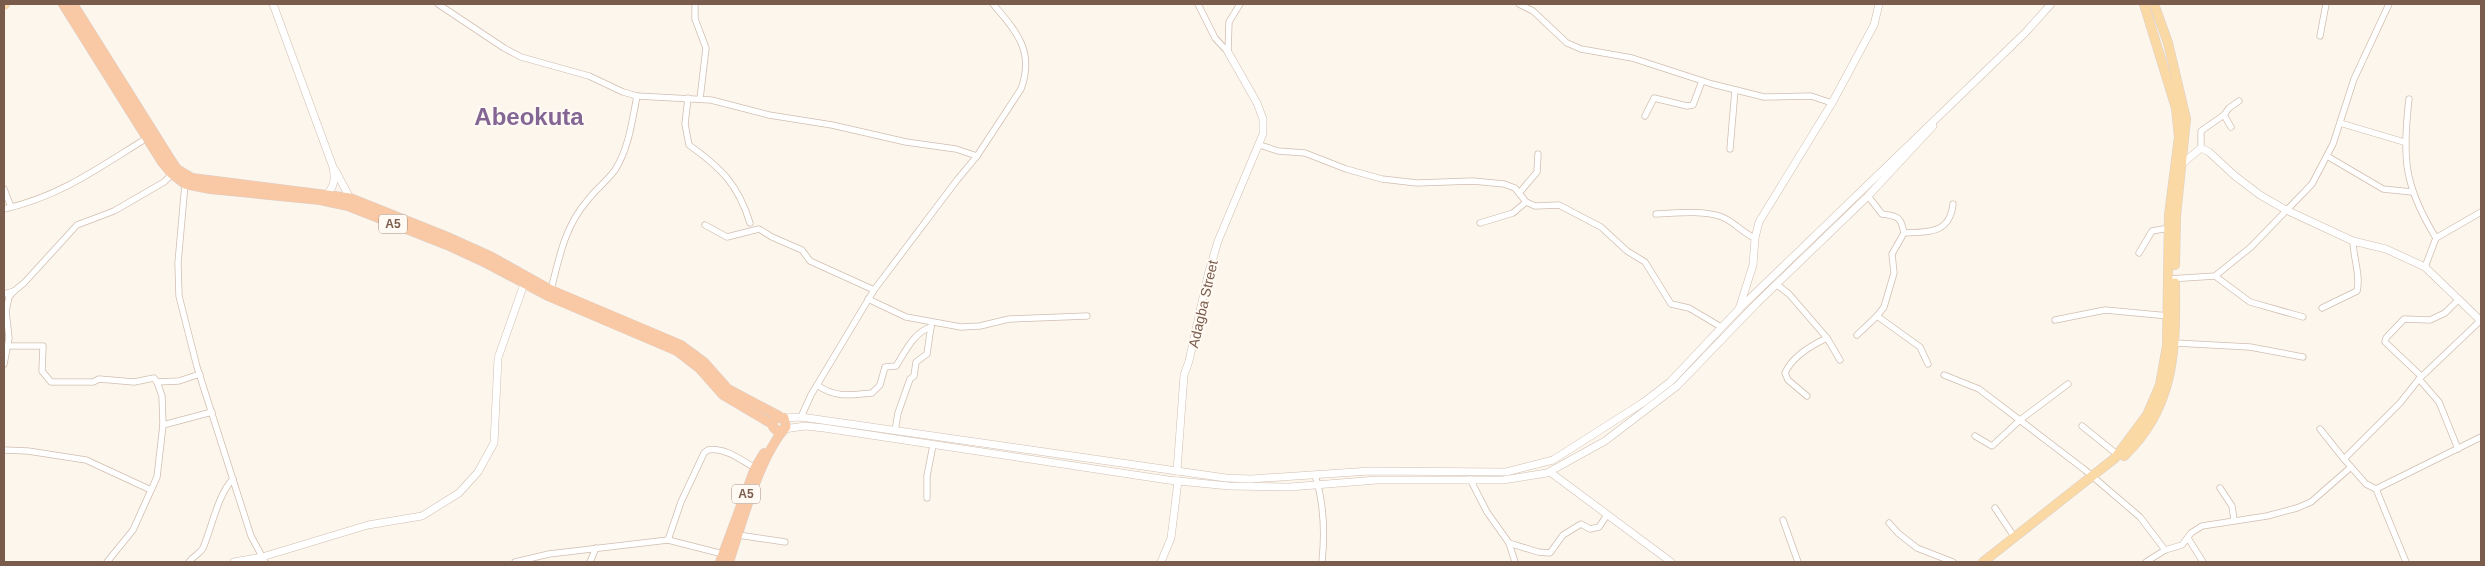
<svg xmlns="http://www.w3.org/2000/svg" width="2485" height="566" font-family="Arial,sans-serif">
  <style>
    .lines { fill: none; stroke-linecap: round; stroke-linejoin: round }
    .minor-casing { stroke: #d1beb0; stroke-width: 7 }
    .tertiary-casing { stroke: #d1beb0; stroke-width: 8 }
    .primary-casing { stroke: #dad1cd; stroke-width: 10 }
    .trunk-casing { stroke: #dad1cd; stroke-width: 10 }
    .minor { stroke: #fff; stroke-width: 5.5 }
    .tertiary { stroke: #fff; stroke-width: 7 }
    .primary { stroke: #fbd9a5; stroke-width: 9 }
    .trunk { stroke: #f9c8a4; stroke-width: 9 }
    .labels { text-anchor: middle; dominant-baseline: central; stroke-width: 4; stroke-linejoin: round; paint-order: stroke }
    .shield { fill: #fffaf3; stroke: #a28b7f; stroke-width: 1 }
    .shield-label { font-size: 12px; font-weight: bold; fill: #7a5c4d }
    .street-label { font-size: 14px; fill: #7a5c4d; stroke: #fffaf3 }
    .town-label { font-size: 24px; font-weight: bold; fill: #846695; stroke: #fffaf3 }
  </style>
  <rect width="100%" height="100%" fill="#fdf6ec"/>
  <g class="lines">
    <g class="minor-casing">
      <g id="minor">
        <path d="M438 4 504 48 521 57 589 76 623 92 637 96 711 100 769 115 832 125 906 142 956 149 977 156"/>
        <path d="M695 4V19L706 48 700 99"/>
        <path d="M1198 4 1215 38 1228 52"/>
        <path d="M1519 4 1533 11 1567 43 1581 49 1632 58 1712 84 1764 97 1811 96 1832 103"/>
        <path d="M2320 36 2326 4"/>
        <path d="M1228 52 1229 22 1240 4"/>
        <path d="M688 98 685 124 689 145C721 168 738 184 750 223"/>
        <path d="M2409 99C2402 158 2404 186 2436 238"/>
        <path d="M2224 115 2231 127"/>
        <path d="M1645 116 1654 98 1687 106 1693 105 1702 81"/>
        <path d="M2340 123 2404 142"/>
        <path d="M1260 145 1278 151 1305 153 1346 169 1382 179 1417 183 1473 181 1504 184 1515 188 1526 202 1535 206 1559 205 1601 227 1627 251 1645 262 1671 304 1689 308 1721 327"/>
        <path d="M2201 148V131L2224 115 2229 108 2239 101"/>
        <path d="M1730 149 1735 90"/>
        <path d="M2327 156 2383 189 2412 192"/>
        <path d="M185 184 178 263 179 296 197 367 251 536 265 562"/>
        <path d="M4 189 11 207"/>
        <path d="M1520 192 1537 172 1538 154"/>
        <path d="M4 209C61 196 98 168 147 138"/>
        <path d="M1656 214C1677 213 1703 210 1722 217 1735 222 1742 233 1755 238"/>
        <path d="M1480 223 1513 213 1526 202"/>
        <path d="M705 225 727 237 759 229 772 237 802 250 810 261 874 290"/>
        <path d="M1904 233C1930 232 1950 233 1953 204"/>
        <path d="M2139 253 2152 231 2169 228"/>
        <path d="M2425 267 2436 238 2481 212"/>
        <path d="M2215 276 2250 302 2303 317"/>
        <path d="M2169 279 2215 276 2251 247 2312 184 2333 144 2354 79 2389 4"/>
        <path d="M1776 284 1789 294 1827 338"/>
        <path d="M551 290C559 258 565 226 587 201 595 190 607 181 615 170 629 148 632 121 637 96"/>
        <path d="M4 294 14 291"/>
        <path d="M868 299 906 317 961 327 980 326 1009 319 1087 316"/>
        <path d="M2322 308 2357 291C2361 276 2353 257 2353 241"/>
        <path d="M1877 316 1920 347 1928 364"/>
        <path d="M2055 320 2105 310 2169 316"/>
        <path d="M1857 335 1877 316 1884 307 1894 273 1892 254 1904 233C1901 217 1898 216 1882 214L1868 196"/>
        <path d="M2175 343 2250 347 2303 357"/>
        <path d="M7 346H43L42 371 51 382H93L99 379 134 382 154 378 157 382 179 381 200 374"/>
        <path d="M4 364 9 338 6 311 9 297 14 291 24 283 77 225 114 211 164 182 172 174"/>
        <path d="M1944 375 1979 389 2085 470 2140 517 2165 550"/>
        <path d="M2421 376 2385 342 2386 338 2404 319 2430 320 2445 313 2459 299"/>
        <path d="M2419 379 2439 402 2458 449"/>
        <path d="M817 385C835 398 851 395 872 393L880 385 885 367 896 366C905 352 914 332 931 327"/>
        <path d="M1807 396 1788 380 1785 373C1792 357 1812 345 1827 338L1840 360"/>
        <path d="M801 417 811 395 874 290 957 180 977 156 1021 89C1035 51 1016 31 993 4"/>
        <path d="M163 425 212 412"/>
        <path d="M2082 426 2118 455"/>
        <path d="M2320 429 2344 459 2400 403 2419 379 2481 320"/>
        <path d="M895 431 898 413 910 379 914 376 916 362 927 354 931 326"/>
        <path d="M1975 436 1992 446 2020 420 2068 384"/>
        <path d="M4 450 28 451 86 460 151 490"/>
        <path d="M2344 459 2366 484 2376 489 2406 562"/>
        <path d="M1315 475C1324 503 1325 533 1322 562"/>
        <path d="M1470 479 1487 512 1509 543 1515 562"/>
        <path d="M2220 488 2232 506 2234 520"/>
        <path d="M2376 489 2481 437"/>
        <path d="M927 498V476L933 445"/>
        <path d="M1995 508 2015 538"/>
        <path d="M1783 520 1798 562"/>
        <path d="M1889 523 1898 533 1917 548 1953 562"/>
        <path d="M738 535 785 542"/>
        <path d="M2188 538 2203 562"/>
        <path d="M668 540 681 502 704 453 708 450C725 447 741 460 755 468"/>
        <path d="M1509 543 1538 552 1550 553 1563 535 1581 524 1590 529 1599 527 1607 515"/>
        <path d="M107 562 133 530 157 477 163 425 162 396 157 382"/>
        <path d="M189 562C193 556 200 554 203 548 212 527 218 494 233 479"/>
        <path d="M515 562 549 554 668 540 723 554"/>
        <path d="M590 562 596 548"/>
        <path d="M2146 562 2165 550 2182 545 2191 533 2202 526 2267 516 2297 508 2311 502 2351 467"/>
      </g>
    </g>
    <g class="tertiary-casing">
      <g id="tertiary">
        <path d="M273 4 333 167C335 178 335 186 327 194"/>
        <path d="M2179 161 2183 163 2201 148 2209 152 2235 176 2260 195 2286 210 2353 241 2386 249 2425 267 2481 321"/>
        <path d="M335 170 350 198"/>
        <path d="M1739 309 1753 265 1755 238 1759 222 1832 103 1874 25 1879 4"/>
        <path d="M784 418 801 417 1226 478 1251 479 1370 471 1506 472 1553 460 1644 402 1670 382 1739 309 2025 33 2051 4"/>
        <path d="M784 429 805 426 824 428 1168 480 1229 486 1290 487 1377 480H1503L1547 473 1605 441 1677 386 1757 303 1868 196 1933 126"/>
        <path d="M1177 471 1184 375 1189 361 1208 275 1218 241 1263 134V119L1257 103 1228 52"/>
        <path d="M1550 472 1671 562"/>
        <path d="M234 562 262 557 368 525 422 516 459 493 478 472 494 443 498 358 524 284"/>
        <path d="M1161 562 1171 538 1178 481"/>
      </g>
    </g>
    <g class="primary-casing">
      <g id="primary">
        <path d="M2154 4 2168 43 2186 119 2176 216 2175 265"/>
        <path d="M4 5 5 4"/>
        <path d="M2124 456C2175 408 2176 349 2175 283"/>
        <path d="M1983 562 2115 458 2147 415 2160 385 2167 346 2169 215 2179 137 2176 108 2144 4"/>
      </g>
    </g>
    <g class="trunk-casing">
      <g id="trunk">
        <path d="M63 4 162 162 172 174 185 184 210 189 320 200 348 206 447 245 486 263 548 296 677 351 699 368 723 395 772 424"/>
        <path d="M73 4 169 157 177 169 192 178 350 198 450 238 490 256 551 290 681 345 704 362 728 389 779 416"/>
        <path d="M720 562 755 468 764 453"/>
        <path d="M729 562C742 523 759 457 786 427L784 418H774L773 427 777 431 783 430"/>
      </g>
    </g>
    <use href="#minor" class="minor"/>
    <use href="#tertiary" class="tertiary"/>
    <use href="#primary" class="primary"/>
    <use href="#trunk" class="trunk"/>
  </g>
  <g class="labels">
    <g class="shield">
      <rect x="379" y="214.5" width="28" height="19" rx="4"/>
      <rect x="732" y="484.5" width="28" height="19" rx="4"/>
    </g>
    <g class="shield-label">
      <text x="393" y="224">A5</text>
      <text x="746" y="494">A5</text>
    </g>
    <g class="street-label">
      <text transform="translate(1203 304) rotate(-77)">Adagba Street</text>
    </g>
    <g class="town-label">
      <text x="529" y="116">Abeokuta</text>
    </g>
  </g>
  <rect width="2485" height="566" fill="none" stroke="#7a5c4d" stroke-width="10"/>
</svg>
